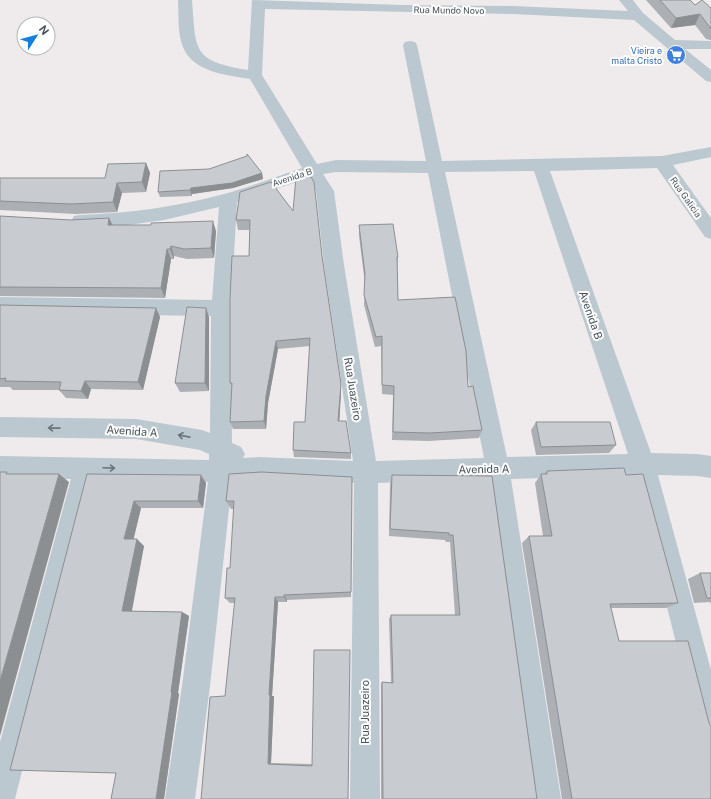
<svg xmlns="http://www.w3.org/2000/svg" width="711" height="799" font-family="'Public Sans',sans-serif">
  <style>
    .lines { fill: none; stroke-linecap: round; stroke-linejoin: round }
    .street { fill: #bcc8cf; fill-rule: evenodd }
    .wall { fill: #acafb4 }
    .shaded-wall { fill: #8c8f92 }
    .building { fill: #c8ccd1; stroke: #8c8f92 }
    .oneway { stroke: #68757c }
    .labels { text-anchor: middle; dominant-baseline: central; stroke-width: 4; stroke-linejoin: round; paint-order: stroke }
    .far-street-label { font-size: 9px; fill: #445159; stroke: #fff }
    .far-shop-label { font-size: 9px; fill: #366cbe; stroke: #fff; text-anchor: end }
    .street-label { font-size: 11px; fill: #445159; stroke: #fff }
  </style>
  <rect width="100%" height="100%" fill="#efebec"/>
  <g class="lines">
    <path class="street" d="M178 0H192C196 51 192 61 248 70L252 0 401 5 513 6 628 11 619 0H633L643 13 675 40 711 41V49H685L711 70V82L706 81 634 20 513 14 265 9 262 75 317 164 336 160 426 161 403 45 405 42 410 41 415 42 417 45 442 161 662 156 711 147V157L673 165 711 218V239L705 237 657 168 550 171 651 453 697 454 711 456V478L697 476 658 475 711 670V738L701 733 696 723 634 475 511 479 561 799H531L488 479 378 483 380 799H350L354 483 258 479 232 481 210 686 195 799H165L182 686 208 482 95 480 15 799H0V742L71 479 0 478V456L209 460V454L200 450 136 439 0 437V417L136 419 202 430 210 433 211 316 0 313V297L212 300 219 207 164 220 121 226 80 227 74 226 71 221 74 216 80 215C130 213 176 207 224 194 251 187 277 176 302 168L250 79C226 75 193 72 183 47 177 33 179 15 178 0ZM534 171 628 454 507 457 445 172ZM336 172 428 173 484 458 376 461 344 265 334 191 323 174ZM308 178 316 191 324 265 353 461 258 457 243 458 245 454 241 447 232 443 231 308 237 202Z"/>
  </g>
  <g class="wall">
    <path d="M646 0H690L695 5 711 8V40L706 39 695 25 671 28Z"/>
    <path d="M146 163 150 173 146 192 122 193 117 212 76 214 0 210V178H105Z"/>
    <path d="M262 173 263 179 233 188 192 194V196L160 197 158 192Z"/>
    <path d="M240 192 322 256 341 384V392L339 421 351 453V459L294 457 293 450 305 422 310 346 278 349 268 403 266 429H233L230 422 232 387 230 383 249 256 250 230H238L236 220Z"/>
    <path d="M0 216 71 220 109 218 112 225 216 231 214 258 187 259 174 256V259H171L165 298 0 296Z"/>
    <path d="M359 225 398 257 397 268 398 300 468 387 482 430 479 438 428 441 392 440 393 395 382 394 381 346 375 347 364 305 365 284 359 236Z"/>
    <path d="M0 305 156 308 160 317 143 390 91 389 88 399 66 398 59 390H13L10 387H0Z"/>
    <path d="M209 317V391L180 392 175 383Z"/>
    <path d="M536 422 616 445 609 453 536 455 531 430Z"/>
    <path d="M547 471 626 475 678 603 666 608H611L619 641 709 723 711 799H562L522 543 529 536H543L535 483 541 474H544Z"/>
    <path d="M87 474 206 483 203 508H141L133 539 144 546 131 611 182 612 189 616 178 693 179 694 164 799H111L116 773Z"/>
    <path d="M392 475 492 476 537 799H381V684L382 682 391 683 389 619 391 615H455L450 542H446L445 540 389 536 390 484Z"/>
    <path d="M352 477 351 597 287 600V602H278L272 696H274L271 763 312 764 349 799H201L225 696 235 603H230L225 598 230 568 234 509H231L226 501Z"/>
    <path d="M700 573H711V604L710 602 694 603 688 579Z"/>
  </g>
  <g class="shaded-wall">
    <path d="M700 14 695 25 671 28 676 18Z"/>
    <path d="M146 163 150 173 146 192 142 182Z"/>
    <path d="M262 173 263 179 233 188 192 194V196L190 190 191 188Z"/>
    <path d="M117 183 122 193 117 212 113 202Z"/>
    <path d="M109 218 114 228 108 225Z"/>
    <path d="M213 221 216 231 214 258 211 248Z"/>
    <path d="M171 246 174 256V259L170 249Z"/>
    <path d="M167 249 171 259 165 298 161 288Z"/>
    <path d="M156 308 160 317 143 390 138 382Z"/>
    <path d="M206 308 209 317V391L205 383Z"/>
    <path d="M276 341 278 349 268 403 266 429 264 421 266 396Z"/>
    <path d="M85 381 91 389 88 399 81 391Z"/>
    <path d="M341 384V392L339 428 338 421Z"/>
    <path d="M59 474 69 482 0 736V681Z"/>
    <path d="M201 475 206 483 203 508 198 501Z"/>
    <path d="M134 501 141 508 132 546 124 539Z"/>
    <path d="M137 539 144 546 131 616 122 611Z"/>
    <path d="M284 595 287 600V602L284 597Z"/>
    <path d="M275 597 278 602 272 696H274L271 763 268 764 269 695Z"/>
    <path d="M182 612 189 616 178 693 179 694 164 799H156Z"/>
  </g>
  <g class="building">
    <path d="M660 0H690L695 5 702 0 711 8V29L700 14 676 18Z"/>
    <path d="M247 154 262 173 232 183 191 188 190 190 158 192 160 171 209 169 247 156Z"/>
    <path d="M146 163 142 182 117 183 113 202 71 204 0 201V178H105L108 164Z"/>
    <path d="M296 177H311L314 182 322 256 341 384 338 421H346L351 453 293 450 294 422H305L310 338 276 341 266 396 264 421 230 422 232 383H230V299L232 256H249L250 220H236L240 192 271 182 293 211Z"/>
    <path d="M0 216 71 220 109 218 108 225H151V223L213 221 211 248 184 249 171 246 170 249H167L161 288 0 287Z"/>
    <path d="M393 224 398 257H397L398 300 455 297 466 351 468 387 473 386 482 430 430 433 393 432 394 386 382 385V336L376 337 364 295 365 274 359 225Z"/>
    <path d="M0 305 156 308 138 382 85 381 81 391 59 390 61 382 5 381 6 378 0 379Z"/>
    <path d="M187 307 206 308 205 383H175Z"/>
    <path d="M536 422H610L616 445 541 447Z"/>
    <path d="M624 468 626 475 643 474 678 603 610 604 619 641H688L709 723 711 726V799H572L529 536H552L541 474H547V471Z"/>
    <path d="M0 472H7L6 474H59L0 681Z"/>
    <path d="M262 472 352 477 351 592 284 595V597H275L269 695H270L268 764 312 766 314 650H350L348 799H201L210 697 225 696 235 598H225L227 568H230L234 501H226L229 474Z"/>
    <path d="M87 474 201 475 198 501H134L124 539H137L122 611 182 612 171 692H172L156 799H111L116 773 10 770Z"/>
    <path d="M392 475 492 476 537 799H383L382 682 393 683 391 615H460L453 535H449V533L390 529Z"/>
    <path d="M700 573H711V598H707Z"/>
  </g>
  <defs><path id="oneway-shaft" d="M-6 0H5M1.5-3L5.5 0L1.5 3" fill="none" stroke-width="1.6" stroke-linecap="round" stroke-linejoin="round"/></defs>
  <g class="oneway">
    <use href="#oneway-shaft" transform="translate(54 428) rotate(-179)"/>
    <use href="#oneway-shaft" transform="translate(184 436) rotate(-169)"/>
    <use href="#oneway-shaft" transform="translate(109 468) rotate(2)"/>
  </g>
  <defs>
    <g id="supermarket-disc" transform="scale(1)"><circle r="9.5" fill="#3f7fe0" stroke="#fff"/><path d="M-6-5.5h2.5l.6 2H6L4.5 2H-2.5L-4.4-4H-6ZM-1.5 3.2a1.3 1.3 0 1 0 .1 0ZM3 3.2a1.3 1.3 0 1 0 .1 0Z" fill="#fff"/></g>
  </defs>
  <g fill-rule="evenodd">
    <use href="#supermarket-disc" x="676" y="55"/>
  </g>
  <g class="labels">
    <g class="far-street-label">
      <text transform="translate(449 10) rotate(1)">Rua Mundo Novo</text>
      <text transform="translate(292 177) rotate(-18)">Avenida B</text>
      <text transform="translate(686 197) rotate(55)">Rua Galicia</text>
    </g>
    <g class="far-shop-label">
      <text x="662" y="50">Vieira e<tspan x="662" dy="10">malta Cristo</tspan></text>
    </g>
    <g class="street-label">
      <text transform="translate(591 315) rotate(71)">Avenida B</text>
      <text transform="translate(353 389) rotate(81)">Rua Juazeiro</text>
      <text transform="translate(132 431) rotate(4)">Avenida A</text>
      <text transform="translate(484 469) rotate(-1)">Avenida A</text>
      <text transform="translate(365 712) rotate(-90)">Rua Juazeiro</text>
    </g>
  </g>
  <g transform="translate(36 36) rotate(54)"><circle r="19" fill="#ffffff" stroke="#b4b9bd"/>
  <path d="M0-3L7 15L0 10L-7 15Z" fill="#157fdf"/>
  <text y="-6" font-size="11" font-weight="bold" text-anchor="middle" fill="#445159">N</text>
  </g>
</svg>
